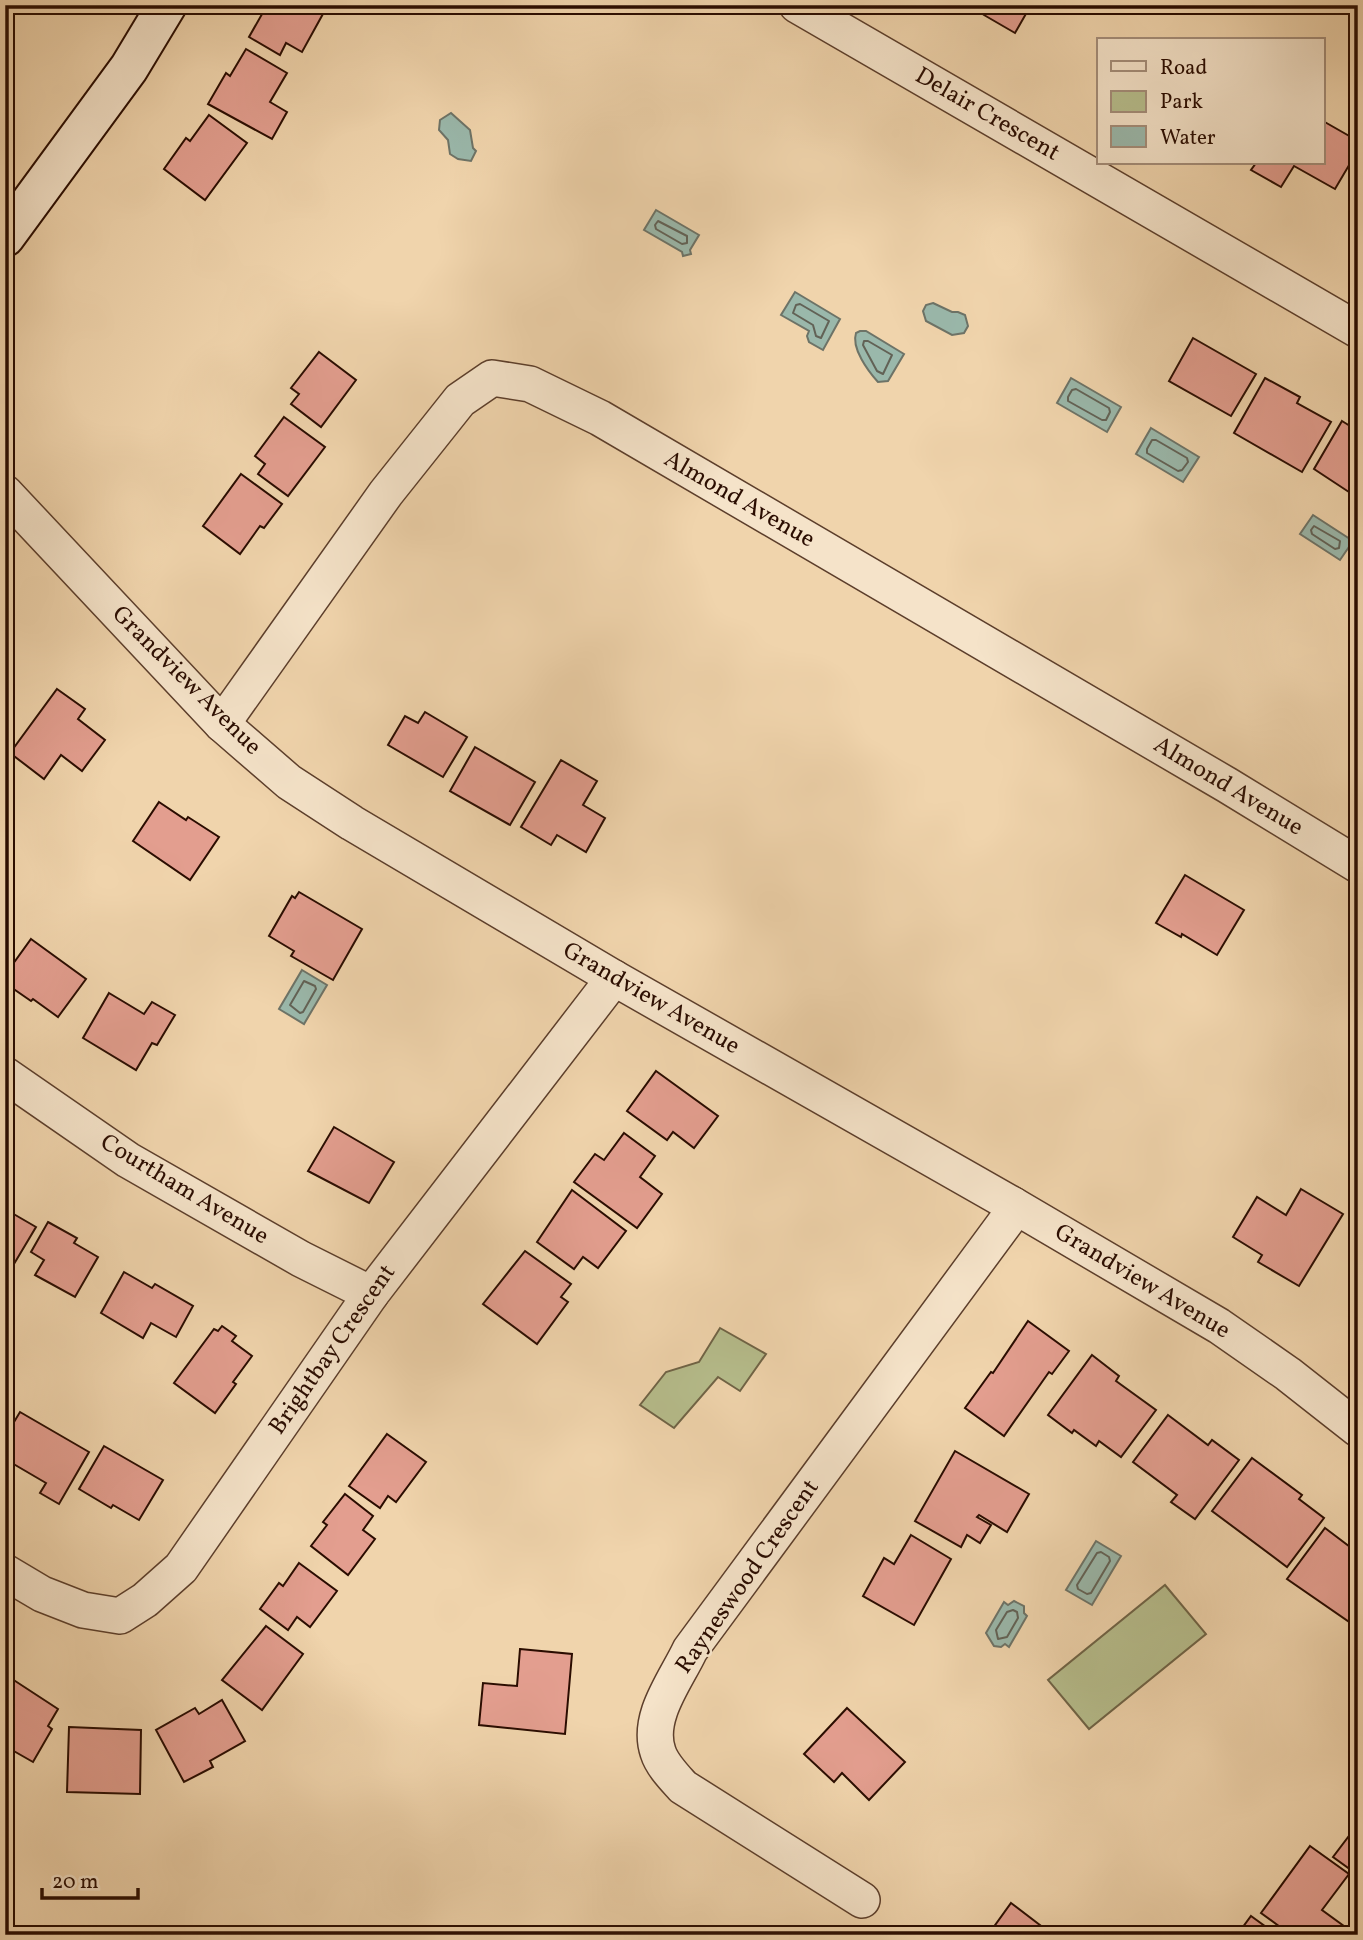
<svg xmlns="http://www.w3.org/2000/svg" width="1363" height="1940" font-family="Vollkorn,serif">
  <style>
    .green { fill: #b6bd8c; stroke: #706446; stroke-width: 2 }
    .water { fill: #9ab8ab; stroke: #6d7367; stroke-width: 2 }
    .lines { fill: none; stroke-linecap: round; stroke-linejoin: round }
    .shore { stroke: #626256; stroke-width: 2 }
    .building { fill: #e39e8f; stroke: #2a0c00; stroke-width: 2 }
    .street-casing { stroke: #5c3e2b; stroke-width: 38 }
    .secondary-casing { stroke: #2a0c00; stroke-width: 42 }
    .street { stroke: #f5e3c9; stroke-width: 35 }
    .secondary { stroke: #f5e3c9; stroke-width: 38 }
    .labels { text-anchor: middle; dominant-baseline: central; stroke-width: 5; stroke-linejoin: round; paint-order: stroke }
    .street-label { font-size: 24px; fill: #2a0c00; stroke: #f5e3c9 }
  </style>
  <rect width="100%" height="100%" fill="#f0d4ac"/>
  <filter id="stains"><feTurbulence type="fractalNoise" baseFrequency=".00286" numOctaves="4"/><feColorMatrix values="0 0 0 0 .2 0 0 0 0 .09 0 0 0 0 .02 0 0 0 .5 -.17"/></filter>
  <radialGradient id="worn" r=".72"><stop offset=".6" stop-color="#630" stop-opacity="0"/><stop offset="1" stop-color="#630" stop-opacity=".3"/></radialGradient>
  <g class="green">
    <path d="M720 1328 766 1354 740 1391 718 1377 674 1428 640 1405 666 1372 699 1362Z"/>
    <path d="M1165 1585 1206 1634 1089 1729 1048 1680Z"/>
  </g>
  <g class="water">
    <path d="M451 113 470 130 473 148 476 151 471 161 458 159 450 154 448 140 439 130 440 120Z"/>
    <path d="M656 210 699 235 690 250 691 254 683 256 682 252 644 230Z"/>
    <path d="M795 292 840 319 823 350 809 342 807 336 809 331 781 315Z"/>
    <path d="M933 303 952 312H958L965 315 968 326 964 333 952 335 926 321 923 311 926 305Z"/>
    <path d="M860 331H866L904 354 888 381 878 382C868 371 851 348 856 333Z"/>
    <path d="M1071 378 1121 407 1107 432 1057 403Z"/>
    <path d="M1151 428 1199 457 1183 482 1136 454Z"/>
    <path d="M1313 515 1353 541 1340 560 1300 534Z"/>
    <path d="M302 970 327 985 304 1024 279 1009Z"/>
    <path d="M1096 1541 1121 1556 1092 1605 1066 1590Z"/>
    <path d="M1014 1601 1024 1606V1613L1027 1616 1009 1647 1005 1644 1001 1647 994 1646 986 1633 1004 1602 1008 1605Z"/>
  </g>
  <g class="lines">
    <g class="shore">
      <path d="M658 221 687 236V243L682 244 656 229 655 225Z"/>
      <path d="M800 304 829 321 821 338 816 336 813 325 793 313 796 305Z"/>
      <path d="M864 341H868L892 355 883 374 877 371 863 345Z"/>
      <path d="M1076 389 1109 408 1110 412 1106 420H1102L1068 401V397L1072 390Z"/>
      <path d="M1152 440H1156L1187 458 1188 462 1182 470 1178 471 1147 453V449Z"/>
      <path d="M1314 526 1340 541 1339 548 1335 549 1312 534 1311 530Z"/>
      <path d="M304 981 315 986 316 989 303 1012 300 1013 290 1005Z"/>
      <path d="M1101 1552 1109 1557 1110 1561 1091 1593 1087 1594 1078 1589 1077 1585 1097 1553Z"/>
      <path d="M1013 1610 1017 1612 1018 1618 1007 1637 998 1639 996 1630 1007 1612Z"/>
    </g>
  </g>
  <g class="building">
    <path d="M275 5H312L324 12 302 52 286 43 280 55 249 37 266 7 272 10Z"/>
    <path d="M990 5H1031L1015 33 984 15Z"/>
    <path d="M246 49 287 73 270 102 287 112 272 139 208 104 226 73 230 76Z"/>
    <path d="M209 115 247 143 205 200 164 169 186 138 190 141Z"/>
    <path d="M1323 121 1358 141V150L1335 189 1294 166 1281 187 1251 170 1256 163H1323Z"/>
    <path d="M1193 338 1256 374 1231 416 1169 381Z"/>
    <path d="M319 352 356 380 321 427 291 404 299 394 291 388Z"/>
    <path d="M1265 378 1300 397 1297 403 1331 422 1302 472 1234 433Z"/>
    <path d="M284 417 325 447 288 496 258 474 265 464 255 456Z"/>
    <path d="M1342 421 1358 431V498L1314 469Z"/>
    <path d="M241 474 282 504 264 528 260 526 240 554 203 526Z"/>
    <path d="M57 689 85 709 78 719 105 740 82 771 61 755 44 779 10 753Z"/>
    <path d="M425 712 467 737 443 777 388 745 405 716 418 723Z"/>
    <path d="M475 747 535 782 510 825 450 791Z"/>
    <path d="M561 760 597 781 583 805 605 818 586 852 557 835 551 845 521 827Z"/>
    <path d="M159 802 186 820 188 817 219 837 190 880 133 841Z"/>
    <path d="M1185 875 1244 910 1217 955 1182 934 1181 937 1156 923Z"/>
    <path d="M299 892 362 929 333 980 291 956 294 951 269 936 292 896 295 898Z"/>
    <path d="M31 939 86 979 58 1017 33 999 31 1001 5 983V975Z"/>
    <path d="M109 993 144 1014 152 1002 175 1015 157 1045 152 1043 136 1070 83 1038Z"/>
    <path d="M656 1071 718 1116 694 1148 673 1132 667 1140 627 1111Z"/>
    <path d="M334 1127 394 1162 369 1203 308 1171Z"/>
    <path d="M624 1133 655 1156 640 1177 662 1194 637 1228 574 1182 595 1154 604 1160Z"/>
    <path d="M1301 1189 1343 1214 1299 1286 1258 1262 1262 1255 1233 1237 1257 1197 1286 1215Z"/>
    <path d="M572 1190 626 1231 598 1268 583 1257 574 1269 537 1242Z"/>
    <path d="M5 1209 36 1227 11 1269 5 1266Z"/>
    <path d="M48 1222 77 1238 74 1243 98 1257 75 1297 35 1275 44 1260 31 1252Z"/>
    <path d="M525 1251 571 1284 561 1297 568 1302 537 1344 483 1304Z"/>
    <path d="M124 1272 152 1288 155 1284 193 1306 176 1337 151 1323 143 1338 101 1313Z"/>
    <path d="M1028 1321 1069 1351 1052 1374 1049 1372 1004 1436 965 1408 991 1372 993 1373Z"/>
    <path d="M222 1326 236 1336 232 1341 252 1356 233 1382 236 1384 215 1413 174 1383 214 1329 218 1331Z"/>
    <path d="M1092 1355 1119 1376 1116 1381 1156 1410 1121 1457 1099 1441 1096 1446 1074 1430 1072 1433 1048 1415Z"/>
    <path d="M20 1412 89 1452 59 1504 40 1493 46 1483 5 1459V1437Z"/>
    <path d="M1168 1415 1208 1445 1212 1440 1239 1460 1195 1519 1171 1502 1177 1495 1133 1462Z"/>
    <path d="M387 1434 426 1462 396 1502 388 1496 380 1508 349 1486Z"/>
    <path d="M104 1446 163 1480 139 1520 113 1505 111 1508 79 1489Z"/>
    <path d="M955 1451 1029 1494 1007 1532 979 1515 977 1517 991 1525 980 1543 967 1535 961 1547 915 1521Z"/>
    <path d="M1252 1458 1302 1495 1299 1499 1324 1518 1287 1567 1212 1511Z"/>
    <path d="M345 1494 373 1516 363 1530 375 1539 348 1575 311 1546 327 1525 323 1522Z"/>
    <path d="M1325 1528 1354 1550 1352 1553 1358 1557V1628L1287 1579Z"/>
    <path d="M911 1535 951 1559 914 1625 863 1596 884 1558 894 1564Z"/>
    <path d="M299 1563 337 1591 310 1627 297 1617 288 1630 260 1609 279 1583 283 1586Z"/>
    <path d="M266 1626 303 1654 262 1710 222 1680Z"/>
    <path d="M520 1649 572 1654 565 1734 479 1725 483 1683 517 1686Z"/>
    <path d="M6 1675 58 1709 48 1726 52 1729 33 1762 5 1746Z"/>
    <path d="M222 1700 245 1741 210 1761 213 1767 184 1782 156 1730 195 1708 199 1714Z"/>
    <path d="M847 1708 905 1762 869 1800 842 1773 834 1782 804 1754Z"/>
    <path d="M69 1727 141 1730 140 1794 67 1792Z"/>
    <path d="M1358 1824V1875L1333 1857Z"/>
    <path d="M1310 1846 1349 1874 1322 1910 1348 1929 1344 1935H1291L1261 1913Z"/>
    <path d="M1011 1903 1049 1932 1047 1935H988Z"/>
    <path d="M1251 1916 1277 1935H1237Z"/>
  </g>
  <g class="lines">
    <g class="street-casing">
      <g id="street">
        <path d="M797 5 1358 330"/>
        <path d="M5 493 222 724 289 782 352 823 614 978 1013 1205 1219 1326 1288 1374 1358 1429"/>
        <path d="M222 724 386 493 460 400 492 378 530 384 600 418 1227 785 1358 865"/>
        <path d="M5 1075 128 1160 301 1259 371 1294"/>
        <path d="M5 1572 42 1594 83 1610 120 1616 145 1600 181 1568 371 1294 614 978"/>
        <path d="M862 1900 683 1787C674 1777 662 1765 658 1752 646 1717 676 1680 690 1650L1013 1212V1205"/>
      </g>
    </g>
    <g class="secondary-casing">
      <path id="secondary" d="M5 237 129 68 167 5"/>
    </g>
    <use href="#street" class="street"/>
    <use href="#secondary" class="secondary"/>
  </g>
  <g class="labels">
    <g class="street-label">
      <text transform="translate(987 115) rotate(30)">Delair Crescent</text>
      <text transform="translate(739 500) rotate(30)">Almond Avenue</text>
      <text transform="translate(186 681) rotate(45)">Grandview Avenue</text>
      <text transform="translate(1228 787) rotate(31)">Almond Avenue</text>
      <text transform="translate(651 999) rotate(30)">Grandview Avenue</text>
      <text transform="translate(184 1190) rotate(31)">Courtham Avenue</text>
      <text transform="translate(1142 1282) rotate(31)">Grandview Avenue</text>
      <text transform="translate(333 1350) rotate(-55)">Brightbay Crescent</text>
      <text transform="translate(748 1577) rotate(-55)">Rayneswood Crescent</text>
    </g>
  </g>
  <rect width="1363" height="1940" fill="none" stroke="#f0d4ac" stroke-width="28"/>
  <rect x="7" y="7" width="1349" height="1926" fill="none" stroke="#2a0c00" stroke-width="3.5"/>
  <rect x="14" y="14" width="1335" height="1912" fill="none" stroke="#2a0c00" stroke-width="2"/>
  <rect x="1097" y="38" width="228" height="126" fill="#f5e3c9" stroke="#a48d79" stroke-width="2"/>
  <rect x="1111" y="61" width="35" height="10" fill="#f5e3c9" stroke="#a48d79" stroke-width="2"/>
  <text x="1160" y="74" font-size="21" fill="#2a0c00">Road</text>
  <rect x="1111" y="91" width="35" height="21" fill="#b6bd8c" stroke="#a48d79" stroke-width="2"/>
  <text x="1160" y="108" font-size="21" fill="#2a0c00">Park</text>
  <rect x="1111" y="126" width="35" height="21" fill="#9ab8ab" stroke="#a48d79" stroke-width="2"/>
  <text x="1160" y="144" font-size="21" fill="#2a0c00">Water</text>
  <path d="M42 1888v10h96v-10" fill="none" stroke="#2a0c00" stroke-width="3.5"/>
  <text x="52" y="1888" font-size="21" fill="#2a0c00" stroke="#f5e3c9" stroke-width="5" paint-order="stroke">20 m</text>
  <rect width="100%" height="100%" filter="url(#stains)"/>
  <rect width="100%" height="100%" fill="url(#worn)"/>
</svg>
